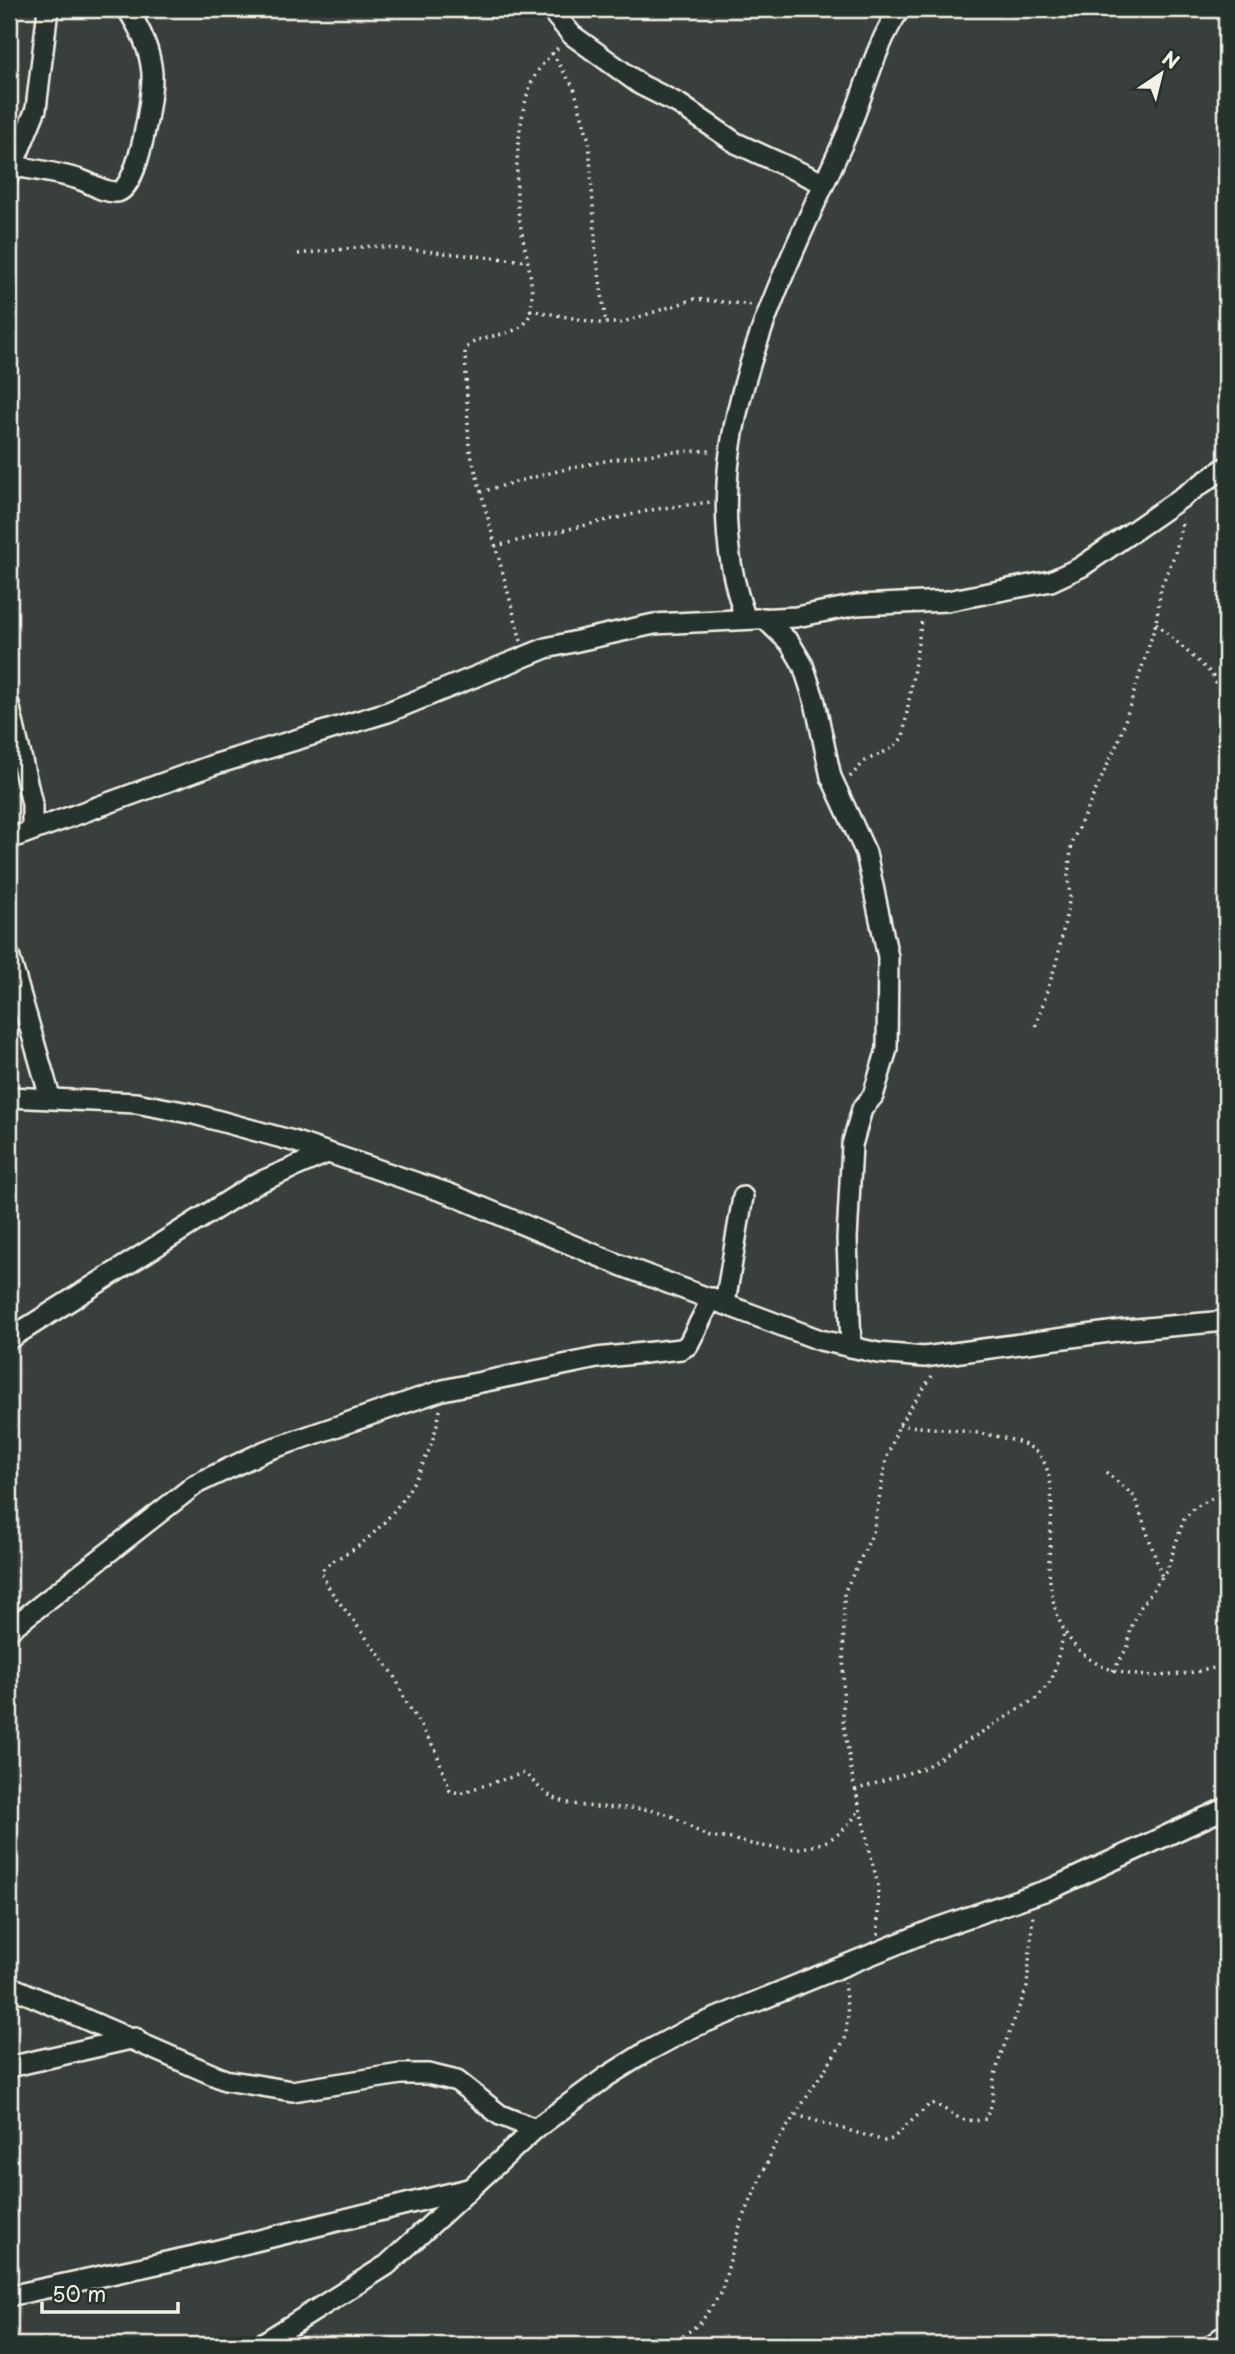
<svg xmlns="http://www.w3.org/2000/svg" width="1235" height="2354" font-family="'Playpen Sans',sans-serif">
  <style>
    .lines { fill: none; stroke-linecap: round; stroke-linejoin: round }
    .minor-casing { stroke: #f4f1e8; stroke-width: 24 }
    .path { stroke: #f4f1e8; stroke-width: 3.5; stroke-dasharray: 2 5; stroke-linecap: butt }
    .minor { stroke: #26332d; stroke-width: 19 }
  </style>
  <rect width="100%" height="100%" fill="#393f3c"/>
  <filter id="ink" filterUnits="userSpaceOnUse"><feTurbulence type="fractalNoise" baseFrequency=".0143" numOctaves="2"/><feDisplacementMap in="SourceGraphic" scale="14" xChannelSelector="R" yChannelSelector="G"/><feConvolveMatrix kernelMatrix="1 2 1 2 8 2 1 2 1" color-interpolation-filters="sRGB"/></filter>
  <g filter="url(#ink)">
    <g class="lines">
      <g class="minor-casing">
        <g id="minor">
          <path d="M550 9 572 35 641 85 679 104 736 143 823 183"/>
          <path d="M13 166C36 170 59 173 81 180 93 184 104 193 117 192 139 190 153 93 152 73 150 49 140 28 127 9"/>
          <path d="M9 175 36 109 48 9"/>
          <path d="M764 618 790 643 803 665 815 702 831 777 866 853 888 957 887 1049 873 1096 862 1109 852 1145 847 1239 851 1347"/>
          <path d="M746 619C685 455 778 287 844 140 864 97 873 48 900 9"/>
          <path d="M9 704 32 804V830"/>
          <path d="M9 839 213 765 388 712 546 648 654 624 796 617 857 605 947 601 1051 581 1081 567 1226 467"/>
          <path d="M9 955 50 1097"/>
          <path d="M9 1097 136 1103 194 1114 293 1141 450 1194 620 1265 820 1340 878 1353 924 1357 1124 1330 1226 1321"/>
          <path d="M725 1303 743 1197"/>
          <path d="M9 1339 255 1184 327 1153"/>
          <path d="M9 1630 196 1484 265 1451 443 1390 597 1358 681 1349 688 1345 712 1298"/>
          <path d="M9 1986 225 2080 292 2091 401 2074H428L457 2081 500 2115 535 2129"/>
          <path d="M9 2067 135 2038"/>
          <path d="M9 2296 194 2256 468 2189"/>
          <path d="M260 2345 387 2265 535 2129 606 2077 646 2052 689 2029 934 1929 1053 1888 1226 1808"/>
          <path d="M1212 2345 1226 2334"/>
        </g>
      </g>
      <g class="path">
        <path d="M552 53 574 88 589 141 596 252 606 323"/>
        <path d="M298 254 372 246 527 261"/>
        <path d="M530 310 599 323H620L695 299 753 305"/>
        <path d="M481 492C555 470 635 450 712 451"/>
        <path d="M495 546 656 509 711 502"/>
        <path d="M1156 623 1212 674 1226 706"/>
        <path d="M521 641 469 447 465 351C476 329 524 342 530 313 536 283 525 253 520 223 513 185 517 120 531 84 536 70 549 56 560 46"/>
        <path d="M850 777 865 761 893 748 903 737 922 619"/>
        <path d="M1036 1026 1057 960 1070 897 1068 876 1072 842 1119 740 1156 623 1161 587 1175 554 1183 519"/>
        <path d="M440 1410C431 1462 401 1512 361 1544 349 1554 329 1560 321 1572L330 1590 395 1676 405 1700 436 1751 450 1791 460 1793 524 1773C535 1782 543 1794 557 1799 589 1813 632 1803 663 1813 680 1818 694 1831 710 1837 717 1839 725 1837 731 1839 780 1852 830 1859 859 1810"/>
        <path d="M899 1425C932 1429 1009 1431 1034 1450 1062 1471 1048 1536 1049 1568 1054 1680 1136 1689 1226 1665"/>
        <path d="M1106 1472 1135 1497 1162 1577"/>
        <path d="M1113 1671 1128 1646 1131 1628 1140 1608 1167 1570 1184 1519 1194 1508 1226 1491"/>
        <path d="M855 1790 924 1768 1037 1698 1052 1679 1065 1630"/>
        <path d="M878 1935V1886L852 1775 843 1719 844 1593 873 1533 886 1460 899 1425 934 1373"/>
        <path d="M796 2115 885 2141 892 2139 931 2103C956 2111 954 2125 986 2119L992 2104 994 2078 1001 2054 1027 1987 1033 1914"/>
        <path d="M672 2345 701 2322 721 2293 739 2228 774 2147 845 2039 848 2015 844 1983"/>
      </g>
      <use href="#minor" class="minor"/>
    </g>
  </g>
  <rect width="1235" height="2354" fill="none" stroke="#26332d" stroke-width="35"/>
  <rect x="18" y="18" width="1200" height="2319" fill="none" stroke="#f4f1e8" stroke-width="2.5" filter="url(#ink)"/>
  <g transform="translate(1161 74) rotate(35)" stroke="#26332d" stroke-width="5" paint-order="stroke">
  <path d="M0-5L12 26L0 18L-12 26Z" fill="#f4f1e8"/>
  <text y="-10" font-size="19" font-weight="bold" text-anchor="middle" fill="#f4f1e8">N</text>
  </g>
  <path d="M42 2302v10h136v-10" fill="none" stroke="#f4f1e8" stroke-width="3.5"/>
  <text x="52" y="2302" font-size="21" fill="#f4f1e8" stroke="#26332d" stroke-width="5" paint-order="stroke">50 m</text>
</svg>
